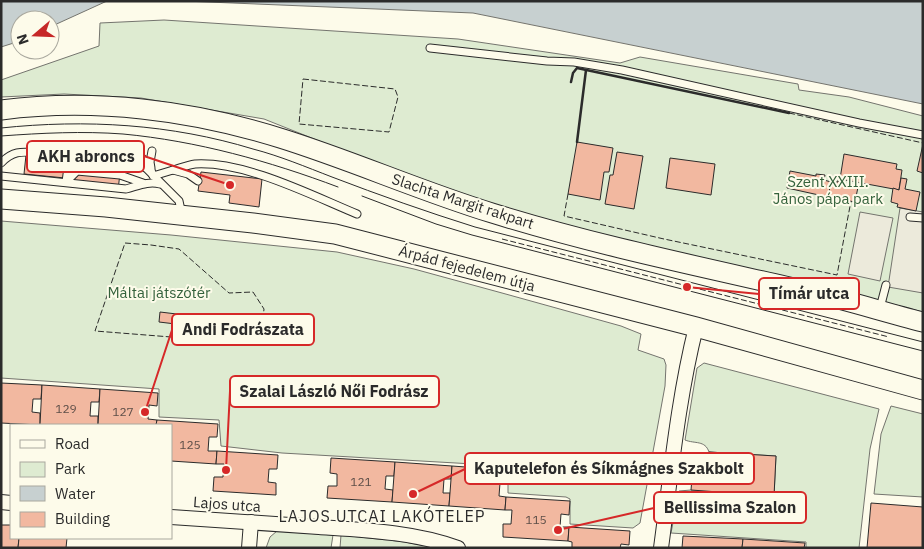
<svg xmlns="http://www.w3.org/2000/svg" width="924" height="549" font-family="'IBM Plex Sans',sans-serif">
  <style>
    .green { fill: #deebd1; stroke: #74746e }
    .parking { fill: #eceadb; stroke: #74746e }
    .water { fill: #c7d0d0; stroke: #74746e }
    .building { fill: #f2b8a0; stroke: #2b2b2b }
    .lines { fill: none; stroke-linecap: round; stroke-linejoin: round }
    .lane-casing { stroke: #2b2b2b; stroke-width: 9 }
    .street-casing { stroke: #2b2b2b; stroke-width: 16 }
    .secondary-casing { stroke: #2b2b2b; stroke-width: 21 }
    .lane { stroke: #fdfbea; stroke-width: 7 }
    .street { stroke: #fdfbea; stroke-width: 14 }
    .secondary { stroke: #fdfbea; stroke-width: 19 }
    .tram { stroke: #2b2b2b; stroke-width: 1 }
    .fence { stroke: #2b2b2b; stroke-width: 1; stroke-dasharray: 6 2.5; stroke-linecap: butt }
    .wall { stroke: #2b2b2b; stroke-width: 2.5 }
    .labels { text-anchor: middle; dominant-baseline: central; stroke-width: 4; stroke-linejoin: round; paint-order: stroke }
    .number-label { font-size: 12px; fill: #5d4e48 }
    .park-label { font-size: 15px; fill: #34623c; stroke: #fdfbea }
    .street-label { font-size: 15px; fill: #2b2b2b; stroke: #fdfbea }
    .neighbourhood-label { font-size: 16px; letter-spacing: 1px; fill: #2b2b2b; stroke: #fdfbea }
    .leader { fill: none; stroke: #d62828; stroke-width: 2 }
    .callout-dot { fill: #d62828; stroke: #fdfbea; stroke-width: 2 }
    .callout { fill: #fdfbea; stroke: #d62828; stroke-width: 2 }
    .callout-label { font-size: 16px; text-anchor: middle; font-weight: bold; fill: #2b2b2b }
  </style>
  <rect width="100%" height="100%" fill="#fdfbea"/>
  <g class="green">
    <path d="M164 20 458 39 620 63 640 57 798 84 799 90 849 97 923 116V312L806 282 517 220 264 119 141 98 64 94 1 97V80L99 46 100 23Z"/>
    <path d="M1 221 171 235 337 252 414 269 502 293 621 326 641 334 638 350 664 359 666 365 665 386 640 523 633 528 570 524V499L566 497 508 493V466L282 453 221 446 219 420 159 417V389L1 378Z"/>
    <path d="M704 363 879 409 870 449 859 548H806V542L671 533 679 491 691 490 774 496 776 456 709 452C705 440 695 444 685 440L697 368Z"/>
    <path d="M891 406 923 414V497L874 494 881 434Z"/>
    <path d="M277 531 333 535 331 548H266L270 537Z"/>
    <path d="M341 535 405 542 437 548H340Z"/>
  </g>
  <g class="parking">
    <path d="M900 208 923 212V293L888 287Z"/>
    <path d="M860 212 893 218 880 281 848 274Z"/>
  </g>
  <g class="water">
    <path d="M1 1H107L50 27V20H20V41L1 47Z"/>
    <path d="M184 1H923V104L473 13Z"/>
  </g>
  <g class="building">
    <path d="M577 142 613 148 609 172H604L600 200 568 194Z"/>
    <path d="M923 144V173L917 171Z"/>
    <path d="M42 147 68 149 65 178 24 174 26 155 41 156Z"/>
    <path d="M68 149 122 154 118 191 64 186Z"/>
    <path d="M617 152 643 156 634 209 605 204 610 175H613Z"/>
    <path d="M844 154 897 164 896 169 902 170 899 190 840 179Z"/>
    <path d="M670 158 715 164 711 195 666 188Z"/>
    <path d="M790 171 816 176V174L825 175 824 180 831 182 828 197 787 188Z"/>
    <path d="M201 172 262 179 259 207 229 203 230 195 198 191Z"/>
    <path d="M901 178 907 179 905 189 920 192 916 211 897 207 898 204 891 202 893 188 899 190Z"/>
    <path d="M837 181 842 182 841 184 858 187 855 202 828 197 831 182 837 183Z"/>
    <path d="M160 312 185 315 184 325 159 322Z"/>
    <path d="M1 383 42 385 41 399H33L32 412 40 413V425L1 423Z"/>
    <path d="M42 385 100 389 99 402H91L90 416H98V425H40Z"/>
    <path d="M100 389 158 393 157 406 149 405 148 419 157 420 156 425H98Z"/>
    <path d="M157 420 218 424 217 437H209L208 451H217L216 464 171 461V425H156Z"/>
    <path d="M217 451 278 455 277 469H269L268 482 276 483V495L213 491 214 477H223L224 464H216Z"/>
    <path d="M709 452 776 456 774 496 691 490 692 478 709 479 710 476 708 475Z"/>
    <path d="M331 458 395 462 394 476H386L385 489 393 490 392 502 327 498 328 486H337V474L330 473Z"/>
    <path d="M395 462 452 466 451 479H444L443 493H450L449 506 392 502Z"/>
    <path d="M452 466 507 470 506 483H500L499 496 506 497 505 510 449 506Z"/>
    <path d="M506 497 570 501 569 515 561 514 560 527H569L568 541 503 537V524H511L512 510H505Z"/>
    <path d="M871 503 923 507V548H867Z"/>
    <path d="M1 525H11V538H19L18 548H1Z"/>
    <path d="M569 527 630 531 629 545 621 544 620 548H572V542L568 541Z"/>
    <path d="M683 536 743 539 742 548H682Z"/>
    <path d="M19 538H67L66 548H18Z"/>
    <path d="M743 539 805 543 804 548H742Z"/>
  </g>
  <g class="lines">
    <g class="lane-casing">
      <g id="lane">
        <path d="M430 48 547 61 574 62 622 70 859 123 923 135"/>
        <path d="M67 155 124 159 137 162 147 169 179 201 182 215"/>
        <path d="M1 163C14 149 24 152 41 153"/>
        <path d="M151 168 150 162 152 151"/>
        <path d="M173 170C180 168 188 165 195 164 245 161 311 195 357 214"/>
        <path d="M1 176 126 189C138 186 148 181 160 184"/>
        <path d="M67 181 77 171 120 175 143 183"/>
        <path d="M66 182 70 152 76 145H81C108 148 145 144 153 176L173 170 188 174 198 181"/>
        <path d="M910 217 923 218"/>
        <path d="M880 308 886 285"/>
      </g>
    </g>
    <g class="street-casing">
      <g id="street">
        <path d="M1 502 11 503"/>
        <path d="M171 517C221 520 270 524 319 527 365 530 415 532 458 548"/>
        <path d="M249 548 251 522"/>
        <path d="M661 548C671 474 678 399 696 327"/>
      </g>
    </g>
    <g class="secondary-casing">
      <g id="secondary">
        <path d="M1 110C94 98 191 110 280 138 351 160 420 191 492 213 595 245 702 267 807 291 846 300 884 312 923 322"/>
        <path d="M1 199 106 207 253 223 335 234 696 327 923 390"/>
      </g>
    </g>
    <use href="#lane" class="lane"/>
    <use href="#street" class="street"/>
    <use href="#secondary" class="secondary"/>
    <g class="tram">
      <path d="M1 128C86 119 171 124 253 149 280 156 306 167 332 177 379 195 427 212 475 227L923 342"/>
      <path d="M1 136C42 133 83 131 123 134 197 141 269 161 338 187"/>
      <path d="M362 196 436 224 472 235 923 351"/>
    </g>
    <g class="fence">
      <path d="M303 79 395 89 398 97 389 132 299 124Z"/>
      <path d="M789 113 923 143"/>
      <path d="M568 194 564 216 664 239 837 275 851 201"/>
      <path d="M502 239 889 337"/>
      <path d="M125 243 151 245 179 249 229 293 253 292 264 309 260 344 95 331Z"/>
    </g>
    <g class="wall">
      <path d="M571 82 573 73 577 68 789 113"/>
      <path d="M577 142 586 70"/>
    </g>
  </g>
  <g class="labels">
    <g class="number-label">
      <text x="66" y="408">129</text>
      <text x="123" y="411">127</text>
      <text x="190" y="444">125</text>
      <text x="361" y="481">121</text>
      <text x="536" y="519">115</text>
    </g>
    <g class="park-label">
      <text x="828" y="181">Szent XXIII.<tspan x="828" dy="17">János pápa park</tspan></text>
      <text x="159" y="292">Máltai játszótér</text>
    </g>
    <g class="street-label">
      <text transform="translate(463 201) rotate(18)">Slachta Margit rakpart</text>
      <text transform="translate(467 268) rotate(15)">Árpád fejedelem útja</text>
      <text transform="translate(227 504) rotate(4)">Lajos utca</text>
    </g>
    <g class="neighbourhood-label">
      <text x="382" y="516">LAJOS UTCAI LAKÓTELEP</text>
    </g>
  </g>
  <path class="leader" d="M230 185L144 156M687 287L759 294M145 412L172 330M226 470L230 391M413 494L465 469M558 530L654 508"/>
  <g class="callout-dot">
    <circle cx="230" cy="185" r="5"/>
    <circle cx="687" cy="287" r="5"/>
    <circle cx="145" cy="412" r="5"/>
    <circle cx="226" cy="470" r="5"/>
    <circle cx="413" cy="494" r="5"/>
    <circle cx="558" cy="530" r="5"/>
  </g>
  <g class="callout">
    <rect x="27" y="141" width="117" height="31" rx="5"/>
    <rect x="759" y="278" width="100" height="31" rx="5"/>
    <rect x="172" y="314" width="142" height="31" rx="5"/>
    <rect x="230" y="376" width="209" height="31" rx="5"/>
    <rect x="465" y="453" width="289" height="31" rx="5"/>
    <rect x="654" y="492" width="152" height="31" rx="5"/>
  </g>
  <g class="callout-label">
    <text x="86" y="162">AKH abroncs</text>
    <text x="809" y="299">Tímár utca</text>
    <text x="243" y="335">Andi Fodrászata</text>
    <text x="334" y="397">Szalai László Női Fodrász</text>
    <text x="609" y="474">Kaputelefon és Síkmágnes Szakbolt</text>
    <text x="730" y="513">Bellissima Szalon</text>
  </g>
  <rect width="924" height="549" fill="none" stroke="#2b2b2b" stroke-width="5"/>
  <rect x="10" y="424" width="162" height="115" fill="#fdfbea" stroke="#a9a89e"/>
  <rect x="20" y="440" width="25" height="8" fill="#fdfbea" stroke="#a9a89e"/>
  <text x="55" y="449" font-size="15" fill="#2b2b2b">Road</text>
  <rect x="20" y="462" width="25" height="15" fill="#deebd1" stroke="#a9a89e"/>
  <text x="55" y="474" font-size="15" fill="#2b2b2b">Park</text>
  <rect x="20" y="486" width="25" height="15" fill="#c7d0d0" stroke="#a9a89e"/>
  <text x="55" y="499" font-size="15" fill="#2b2b2b">Water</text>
  <rect x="20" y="512" width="25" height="15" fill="#f2b8a0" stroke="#a9a89e"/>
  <text x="55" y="524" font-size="15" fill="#2b2b2b">Building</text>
  <g transform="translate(35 35) rotate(251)"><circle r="24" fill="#fdfbea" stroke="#a9a89e"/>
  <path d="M0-4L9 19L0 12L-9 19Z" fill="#c62828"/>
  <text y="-8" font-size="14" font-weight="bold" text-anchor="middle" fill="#2b2b2b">N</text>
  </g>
</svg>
